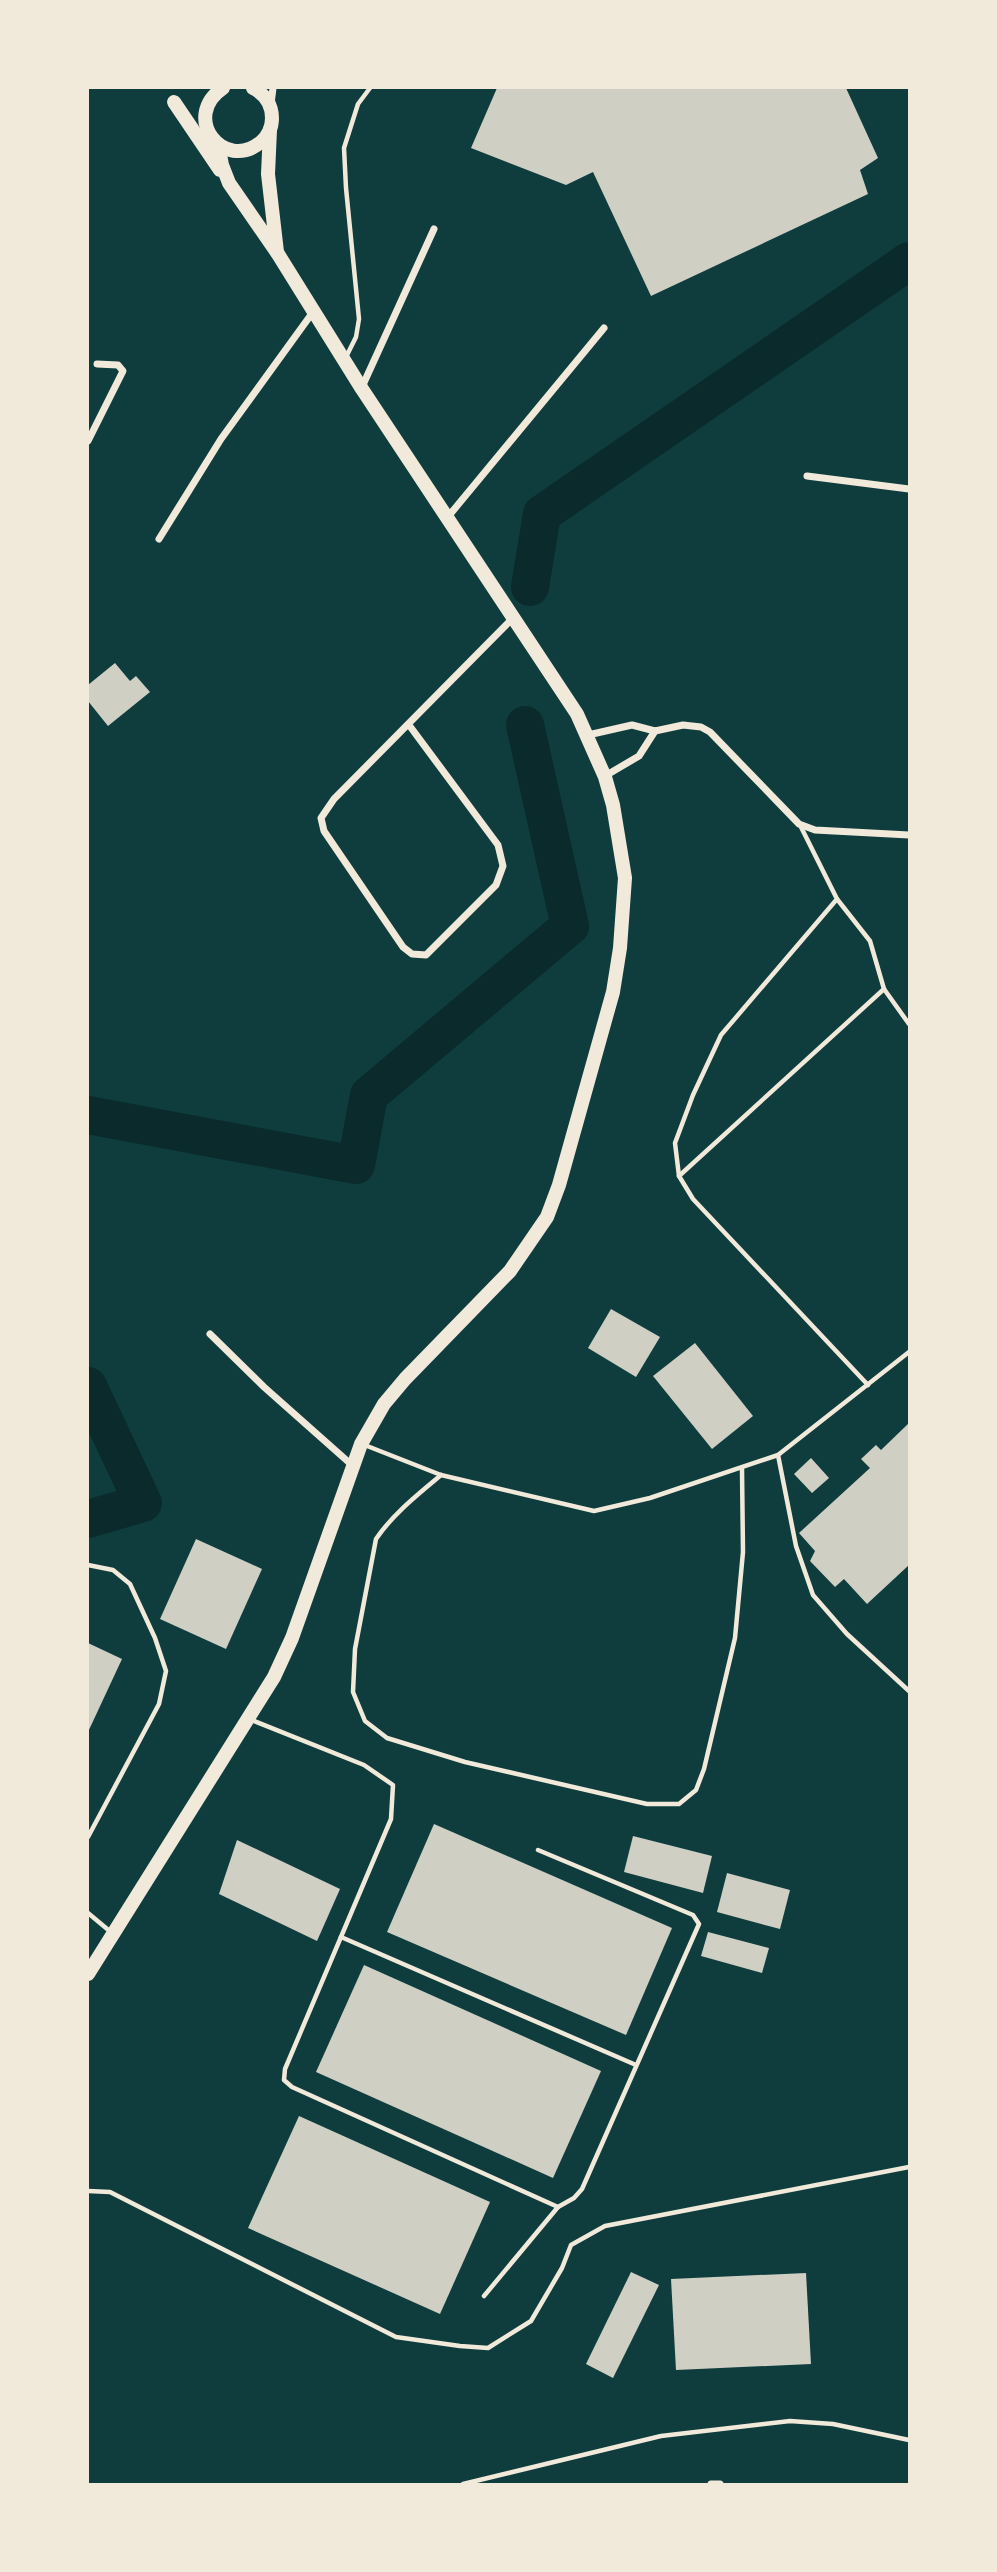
<svg xmlns="http://www.w3.org/2000/svg" width="997" height="2572" font-family="'Source Sans 3',sans-serif">
  <style>
    .lines { fill: none; stroke-linecap: round; stroke-linejoin: round }
    .river { stroke: #0a2a2b; stroke-width: 38 }
    .building { fill: #cfcfc3 }
    .service { stroke: #f1e9da; stroke-width: 4.5 }
    .minor { stroke: #f1e9da; stroke-width: 7 }
    .secondary { stroke: #f1e9da; stroke-width: 14 }
  </style>
  <rect width="100%" height="100%" fill="#0f3d3e"/>
  <g class="lines">
    <g class="river">
      <path d="M530 587 542 514 909 261"/>
      <path d="M88 1115 356 1165 369 1095 570 926 525 725"/>
      <path d="M88 1386 143 1503 88 1519"/>
    </g>
  </g>
  <g class="building">
    <path d="M497 88H846L878 158 860 170 868 194 651 296 593 172 566 185 471 148Z"/>
    <path d="M115 663 130 681 136 676 150 692 108 726 88 701V685Z"/>
    <path d="M611 1309 660 1337 636 1377 588 1348Z"/>
    <path d="M695 1343 753 1416 712 1449 653 1376Z"/>
    <path d="M909 1423V1565L867 1604 844 1579 835 1587 810 1561 815 1551 799 1533 870 1468 861 1459 876 1445 881 1450Z"/>
    <path d="M811 1458 829 1478 812 1493 794 1474Z"/>
    <path d="M196 1539 262 1569 226 1649 160 1619Z"/>
    <path d="M88 1643 122 1659 88 1732Z"/>
    <path d="M434 1824 672 1928 626 2035 387 1932Z"/>
    <path d="M633 1836 712 1856 703 1893 624 1872Z"/>
    <path d="M237 1840 340 1889 317 1941 219 1894Z"/>
    <path d="M727 1873 790 1890 780 1929 717 1912Z"/>
    <path d="M708 1932 769 1948 762 1973 701 1956Z"/>
    <path d="M364 1965 601 2071 553 2178 316 2072Z"/>
    <path d="M299 2116 490 2202 440 2314 248 2228Z"/>
    <path d="M631 2272 659 2285 613 2378 586 2364Z"/>
    <path d="M806 2273 811 2364 676 2370 671 2279Z"/>
  </g>
  <g class="lines">
    <g class="service">
      <path d="M346 357 356 337 359 319 346 188 344 148 358 104 370 88"/>
      <path d="M800 825 837 899 721 1035 693 1095 675 1143 679 1176 693 1199 868 1385"/>
      <path d="M837 899 870 941 884 989 909 1024"/>
      <path d="M679 1176 884 989"/>
      <path d="M362 1444 441 1475 594 1511 650 1498 778 1455 909 1352"/>
      <path d="M778 1455 796 1546 813 1595 847 1634 909 1691"/>
      <path d="M441 1475C417 1495 393 1514 376 1539L355 1649 353 1692 365 1721 387 1738 465 1762 647 1804H679L696 1790 704 1769 735 1638 743 1552 742 1469"/>
      <path d="M88 1565 113 1570 130 1584 155 1638 166 1671 159 1704 88 1837"/>
      <path d="M249 1719 364 1765 393 1785 391 1819 285 2069 284 2080 292 2087 558 2207"/>
      <path d="M88 1913 112 1933"/>
      <path d="M341 1937 636 2065"/>
      <path d="M88 2191 110 2192 396 2337 460 2346 488 2348 531 2321 562 2268 571 2245 605 2226 909 2167"/>
      <path d="M484 2296 558 2207 574 2198 582 2189 699 1924 693 1915 538 1850"/>
      <path d="M463 2484 661 2436 790 2421 833 2424 909 2440"/>
    </g>
    <g class="minor">
      <path d="M271 104 273 88"/>
      <path d="M362 387 434 229"/>
      <path d="M88 441 123 371 118 365 97 364"/>
      <path d="M807 476 909 489"/>
      <path d="M447 518 604 328"/>
      <path d="M159 539 221 439 313 312"/>
      <path d="M409 725 498 845 503 866 496 885 426 955 412 954 403 947 324 831 321 818 334 799 513 618"/>
      <path d="M588 735 632 725 655 731 683 725 701 727 710 732 799 824 815 830 909 835"/>
      <path d="M605 776 639 756 655 731"/>
      <path d="M210 1334 264 1387 353 1466"/>
      <path d="M711 2484H720"/>
    </g>
    <g class="secondary">
      <path d="M223 88C180 117 224 173 261 142 268 136 272 128 272 118 272 105 265 94 253 88"/>
      <path d="M174 102 220 170"/>
      <path d="M270 130 268 174 277 252"/>
      <path d="M88 1974 274 1677 292 1638 361 1444 384 1404 405 1379 510 1271 547 1217 559 1185 613 992 620 948 625 878 613 805 605 777 577 714 362 389 278 254 229 183 222 165 218 144"/>
    </g>
  </g>
  <rect width="997" height="2572" fill="none" stroke="#f1e9da" stroke-width="178"/>
</svg>
